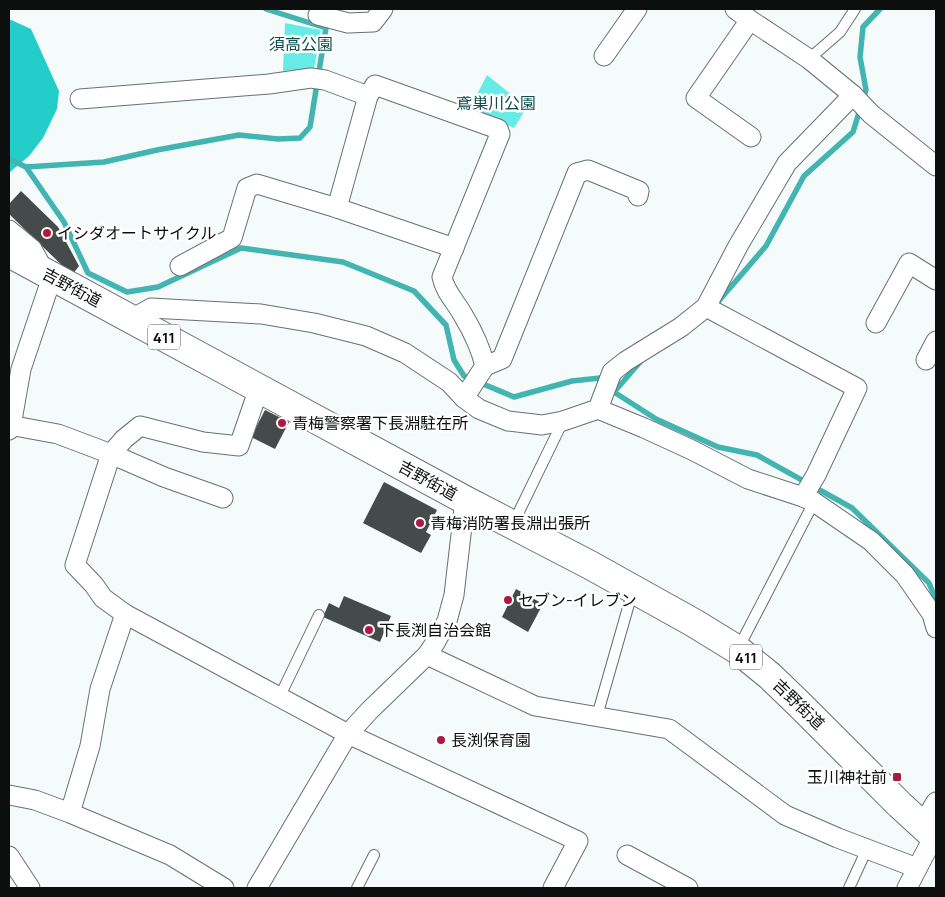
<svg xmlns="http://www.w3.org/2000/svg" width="945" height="897" font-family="Manrope,'Noto Sans JP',sans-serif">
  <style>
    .green { fill: #67ebe7 }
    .forest { fill: #23cdca }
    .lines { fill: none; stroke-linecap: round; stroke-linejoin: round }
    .stream { stroke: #42b4b1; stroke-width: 5.5 }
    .building { fill: #454a4a }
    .lane-casing { stroke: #6a7070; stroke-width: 12 }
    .street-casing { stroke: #6a7070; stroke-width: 21 }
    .highway-casing { stroke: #6a7070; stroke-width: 30 }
    .lane { stroke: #fff; stroke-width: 10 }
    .street { stroke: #fff; stroke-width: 19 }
    .highway { stroke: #fff; stroke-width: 28 }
    .poi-dot { fill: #ad1941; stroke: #fff; stroke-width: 2 }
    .labels { text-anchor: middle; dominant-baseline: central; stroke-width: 5; stroke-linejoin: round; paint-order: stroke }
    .shield { fill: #fff; stroke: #555756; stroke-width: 1 }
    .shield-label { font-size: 15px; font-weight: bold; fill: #0c0f0e }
    .park-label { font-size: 16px; fill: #0a4e4d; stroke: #fff }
    .poi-label { font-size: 16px; fill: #0c0f0e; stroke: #fff; text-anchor: start }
    .street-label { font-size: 16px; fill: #0c0f0e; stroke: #fff }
  </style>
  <rect width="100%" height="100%" fill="#f4fbfa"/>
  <g class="green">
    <path d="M285 23 321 30 314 69 283 71Z"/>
    <path d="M487 75 527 107 514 128 469 110Z"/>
  </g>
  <path class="forest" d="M9 19 31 29 59 91 57 109 43 138 29 156 10 172 9 171Z"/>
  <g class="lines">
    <g class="stream">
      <path d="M9 159 26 167 104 162 157 150 239 135 278 139 300 138 310 127 326 28 266 9"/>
      <path d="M26 167 64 222 88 273 127 292 158 287 241 248 343 262 414 291 446 325 454 360 464 376 514 397 572 381 600 378 604 382"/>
      <path d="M717 303 766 246 804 176 853 132 866 90 860 57 863 27 880 9"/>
      <path d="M610 388 614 392 656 419 718 447 757 455 852 508 929 583 936 600"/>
      <path d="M614 392 641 361"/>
    </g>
  </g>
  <g class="building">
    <path d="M21 191 58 227 79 266 72 275 9 214V204Z"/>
    <path d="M265 410 289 422 275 449 251 437Z"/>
    <path d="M384 482 437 510 426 532 431 535 421 553 363 523Z"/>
    <path d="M516 589 543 604 528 632 502 617Z"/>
    <path d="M344 596 391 616 380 642 323 617 329 603 339 608Z"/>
  </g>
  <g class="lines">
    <g class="lane-casing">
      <g id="lane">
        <path d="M809 59 840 32 855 9"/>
        <path d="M513 524 563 421"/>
        <path d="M738 649 814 502"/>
        <path d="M280 696 319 615"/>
        <path d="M597 716 633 590"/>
        <path d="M357 888 374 855"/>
        <path d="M849 888 867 849"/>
      </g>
    </g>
    <g class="street-casing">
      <g id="street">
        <path d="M735 9 750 20 809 59 853 95 871 114 936 166"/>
        <path d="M318 15 348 23 373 22 383 9"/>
        <path d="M750 20 696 98 751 137"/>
        <path d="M604 56 637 9"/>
        <path d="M80 99 269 84 311 78 325 80 368 96"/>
        <path d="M337 208 368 96 375 85 498 129 500 134 442 277C445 292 456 302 463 315 472 330 481 349 485 366L464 398"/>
        <path d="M9 230 32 249 44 271"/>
        <path d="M180 266 232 238 247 188 257 184 337 208 454 248"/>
        <path d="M706 307 857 388 816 475 803 497"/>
        <path d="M132 319 151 308 261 314 314 323 366 336 405 353 449 382 464 398 479 409 508 421 542 425 563 421 598 409 612 372 626 361 681 327 706 307 738 246 787 163 853 95"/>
        <path d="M876 323 909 263 936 280"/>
        <path d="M926 360 936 341"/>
        <path d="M485 366 502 359 577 173 588 170 639 191 638 196"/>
        <path d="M259 388 239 446 203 442 140 426 124 439 111 454 75 565 94 585 103 598 125 614 348 734 578 841 553 888"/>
        <path d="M598 409 644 428 692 450 748 479 803 497 814 502 871 541 905 575 932 614 936 628"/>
        <path d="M9 425 58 434 111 454 164 477 223 498"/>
        <path d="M9 430 11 426 21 369 52 277"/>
        <path d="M427 655 535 706 669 729 785 815 838 838 917 868"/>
        <path d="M9 795 35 800 70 813 170 855 224 888"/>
        <path d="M70 813 90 746 100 689 125 614"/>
        <path d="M922 825 936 802"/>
        <path d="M627 855 688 888"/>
        <path d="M9 856 30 888"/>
        <path d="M257 888 348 734 370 710 427 655 435 643 447 621 454 595 465 500"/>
        <path d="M907 888 934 836"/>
      </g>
    </g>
    <g class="highway-casing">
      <path id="highway" d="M9 253 465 500 590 565 694 623 738 650 770 676 800 705 900 805 936 838"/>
    </g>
    <use href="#lane" class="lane"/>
    <use href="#street" class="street"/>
    <use href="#highway" class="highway"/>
  </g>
  <g class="poi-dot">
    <circle cx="47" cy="233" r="5"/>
    <circle cx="282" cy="423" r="5"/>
    <circle cx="420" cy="523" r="5"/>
    <circle cx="508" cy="600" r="5"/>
    <circle cx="369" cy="630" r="5"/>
    <circle cx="441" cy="740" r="5"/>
    <rect x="892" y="772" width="10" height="10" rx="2.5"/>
  </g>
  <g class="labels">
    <g class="shield">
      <rect x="148" y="324.5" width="32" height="25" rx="4"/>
      <rect x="730" y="644.5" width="32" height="25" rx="4"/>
    </g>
    <g class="shield-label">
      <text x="164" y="337">411</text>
      <text x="746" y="657">411</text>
    </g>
    <g class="park-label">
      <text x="301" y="44">須高公園</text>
      <text x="496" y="103">鳶巣川公園</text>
    </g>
    <g class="poi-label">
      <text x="57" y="233">イシダオートサイクル</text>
      <text x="292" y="423">青梅警察署下長淵駐在所</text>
      <text x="430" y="523">青梅消防署長淵出張所</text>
      <text x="518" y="600">セブン-イレブン</text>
      <text x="379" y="630">下長渕自治会館</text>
      <text x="451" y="740">長渕保育園</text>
      <text x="887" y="777" text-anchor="end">玉川神社前</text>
    </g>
    <g class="street-label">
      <text transform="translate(72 287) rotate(28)">吉野街道</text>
      <text transform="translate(428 480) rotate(29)">吉野街道</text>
      <text transform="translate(799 704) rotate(44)">吉野街道</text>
    </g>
  </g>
  <rect width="945" height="897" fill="none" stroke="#0c0f0e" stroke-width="20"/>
</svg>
